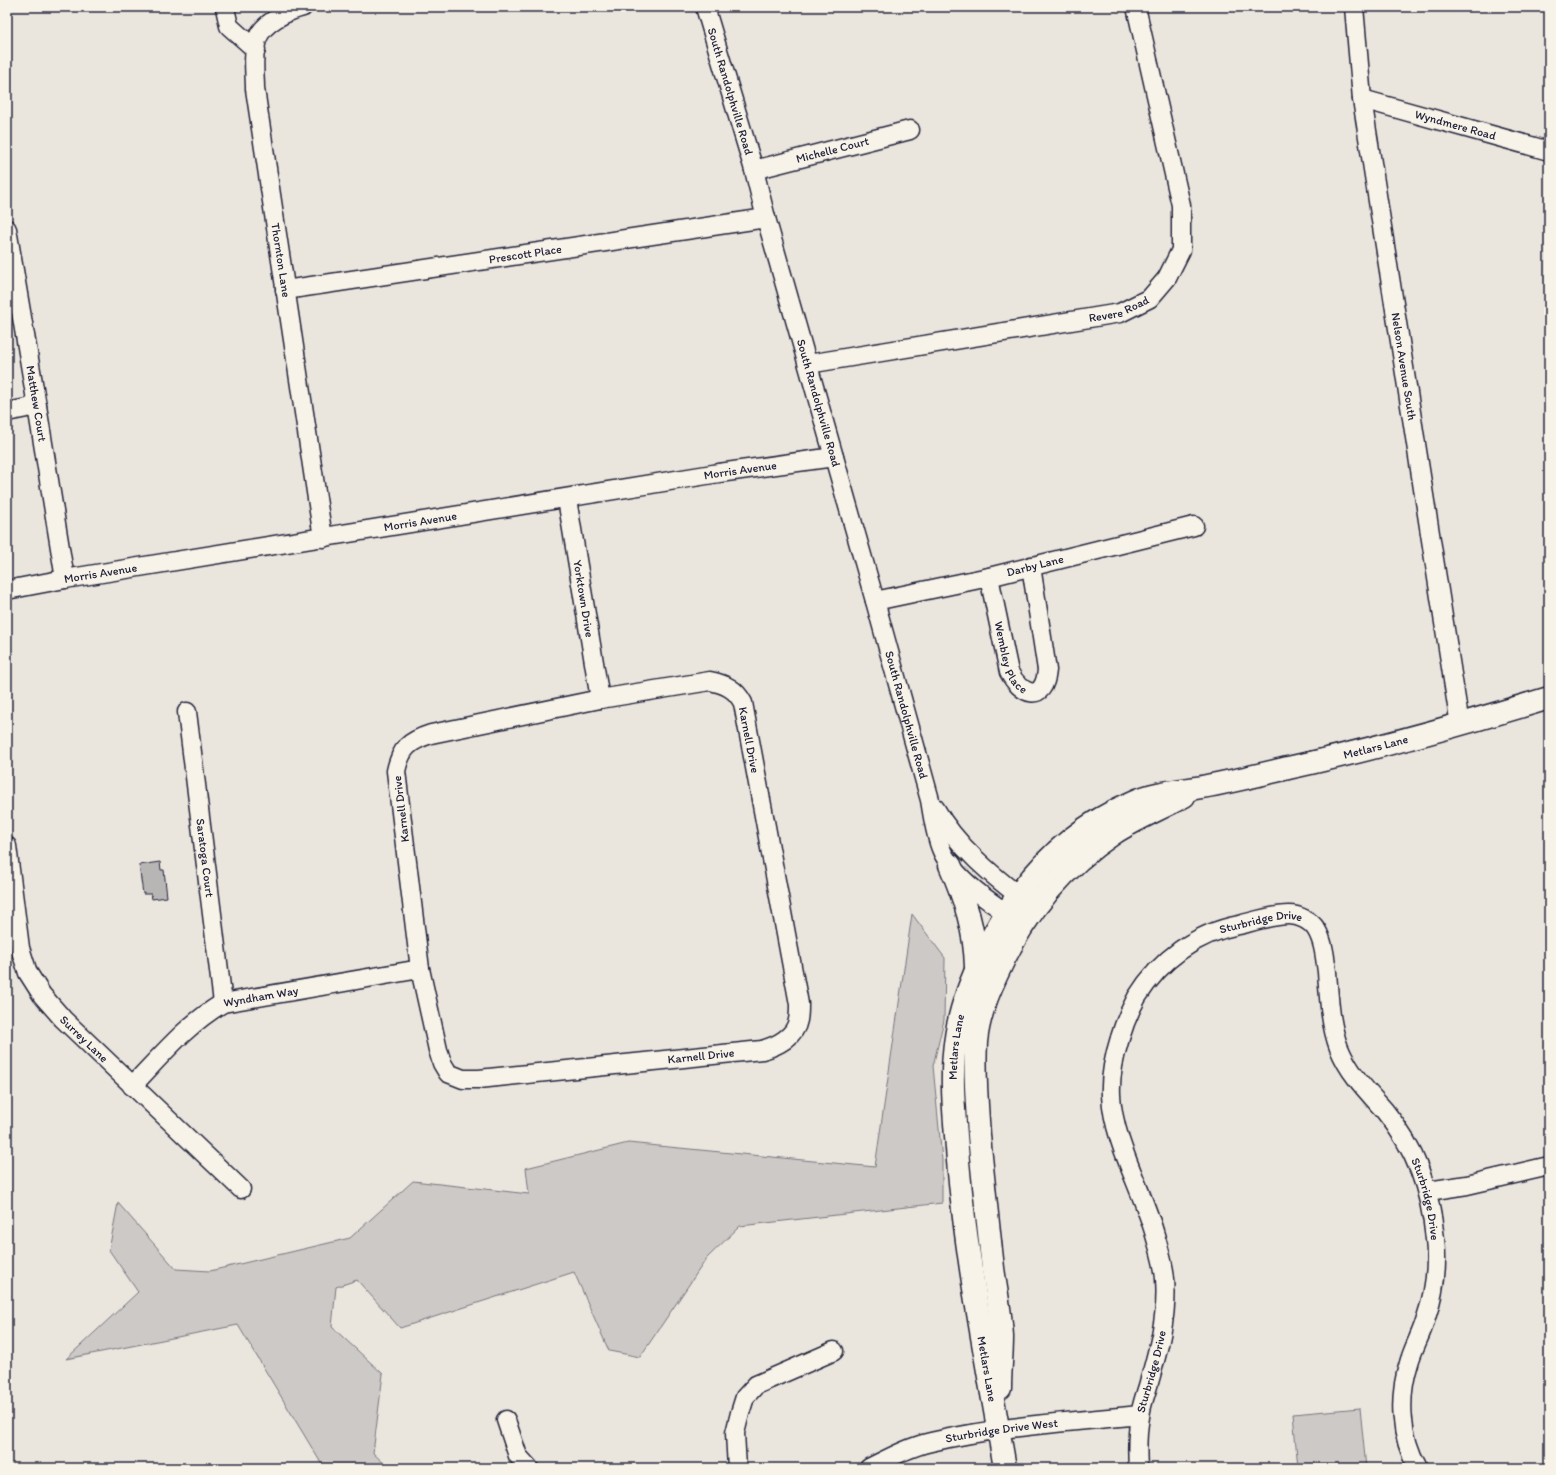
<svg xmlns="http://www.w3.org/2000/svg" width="1556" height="1475" font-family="Itim,sans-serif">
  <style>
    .green { fill: #cdc9c6; stroke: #787680 }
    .building { fill: #b8b6b5; stroke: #22223b }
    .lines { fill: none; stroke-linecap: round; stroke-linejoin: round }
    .minor-casing { stroke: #22223b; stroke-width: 21 }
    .major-casing { stroke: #22223b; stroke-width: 25 }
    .minor { stroke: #f7f3e8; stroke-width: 18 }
    .major { stroke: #f7f3e8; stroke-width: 22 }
    .labels { text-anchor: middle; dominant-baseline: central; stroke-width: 3; stroke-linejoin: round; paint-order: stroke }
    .street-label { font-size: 12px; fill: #22223b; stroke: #f7f3e8 }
  </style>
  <rect width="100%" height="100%" fill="#eae6de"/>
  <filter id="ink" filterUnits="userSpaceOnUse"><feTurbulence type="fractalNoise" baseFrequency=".025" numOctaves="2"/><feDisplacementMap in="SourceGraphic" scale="8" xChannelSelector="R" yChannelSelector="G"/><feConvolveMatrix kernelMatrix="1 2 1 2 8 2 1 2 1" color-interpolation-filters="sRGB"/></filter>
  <g filter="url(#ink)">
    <g class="green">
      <path d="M912 914 945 958 944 1020 933 1066 942 1160V1203L740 1226 707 1258 640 1357 609 1351 574 1272 400 1328 357 1280 336 1287 332 1327 383 1374 373 1453 389 1468H324L238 1325 66 1359 138 1292 109 1250 118 1203 176 1269 210 1271 350 1238 413 1181 529 1194 526 1168 628 1143 875 1167Z"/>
      <path d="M1360 1408 1366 1468H1298L1293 1414Z"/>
    </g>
    <path class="building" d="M160 862 161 870H164L167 897 152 899 151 894H143L139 865Z"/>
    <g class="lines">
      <g class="minor-casing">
        <g id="minor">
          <path d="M227 7 225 8 229 26 256 50"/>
          <path id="s1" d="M303 7C287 11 262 23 257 40 252 55 255 74 255 89L323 538"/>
          <path id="s2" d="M705 7 754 170 766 218 875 601 930 800C933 817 935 835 942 851 954 879 993 904 1018 921"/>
          <path id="s3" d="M1354 7 1362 99 1460 725"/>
          <path id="s4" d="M1362 99 1549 151"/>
          <path id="s5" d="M754 170 910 130"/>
          <path id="s6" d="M7 229 37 406 65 579"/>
          <path id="s7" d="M285 290 766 218"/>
          <path id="s8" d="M808 364 1120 313 1150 298 1167 278 1181 250V205L1136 7"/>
          <path d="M7 412 37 406"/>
          <path id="s9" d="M567 499 600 699"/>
          <path id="s10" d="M989 577 1009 672C1021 695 1044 704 1047 670L1031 566"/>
          <path id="s11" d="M7 590 65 579 719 473 834 457"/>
          <path id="s12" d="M875 601 989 577 1194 526"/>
          <path d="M710 681C725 684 736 689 743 703L799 1004C799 1009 799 1015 798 1020 795 1037 777 1046 762 1050L479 1079H463L448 1073 442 1063 438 1050 420 969 396 771C401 748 409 741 431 734L600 699Z"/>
          <path id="s13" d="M187 712 223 1003"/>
          <path d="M935 808C956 846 994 877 1028 903"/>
          <path id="s14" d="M7 846 20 948 28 973 42 995 63 1019 241 1189"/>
          <path id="s15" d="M132 1086C162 1055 186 1025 223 1003L420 969"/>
          <path d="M1428 1191 1467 1185 1549 1166"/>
          <path d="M506 1420 518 1456 529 1468"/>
          <path d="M737 1468 735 1433 740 1413 745 1397 756 1385 834 1351"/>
          <path id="s16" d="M869 1468C889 1458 909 1447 931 1442 999 1426 1070 1422 1140 1415"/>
          <path id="s17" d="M1138 1468C1137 1451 1137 1433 1140 1417 1141 1406 1145 1396 1148 1386 1158 1351 1168 1316 1165 1279 1164 1264 1159 1249 1155 1235 1143 1191 1113 1141 1111 1095 1110 1076 1114 1057 1120 1038 1124 1024 1130 1010 1137 997 1160 960 1196 933 1239 925 1255 921 1273 915 1289 915 1299 915 1311 921 1316 929 1324 942 1325 958 1327 972 1329 998 1330 1024 1339 1048 1349 1073 1367 1091 1384 1110 1416 1149 1430 1189 1435 1239 1438 1266 1434 1295 1425 1321 1421 1335 1413 1348 1409 1363 1398 1397 1400 1437 1418 1468"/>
        </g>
      </g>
      <g class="major-casing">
        <g id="major">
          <path d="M950 865C965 899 975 930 976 967"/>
          <path d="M1000 1388C1000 1371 1002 1354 1002 1337 1001 1314 996 1291 993 1268 988 1224 983 1180 979 1135 977 1105 974 1073 976 1042 978 1019 987 995 997 974 1023 915 1060 869 1114 833 1136 819 1160 809 1184 796"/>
          <path id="s18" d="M1005 1468C987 1362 965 1256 957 1148 954 1111 950 1073 956 1037 960 1008 971 980 984 953 1016 886 1063 832 1133 802 1155 792 1178 791 1202 787 1230 782 1259 775 1288 768 1376 749 1463 724 1549 698"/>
        </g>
      </g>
      <use href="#minor" class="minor"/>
      <use href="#major" class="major"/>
    </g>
  </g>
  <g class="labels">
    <g class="street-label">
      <text stroke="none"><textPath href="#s2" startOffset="88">South Randolphville Road</textPath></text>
      <text stroke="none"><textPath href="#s4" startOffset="97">Wyndmere Road</textPath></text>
      <text stroke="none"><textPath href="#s5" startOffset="81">Michelle Court</textPath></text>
      <text stroke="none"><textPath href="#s7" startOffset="243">Prescott Place</textPath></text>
      <text stroke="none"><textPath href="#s1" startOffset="281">Thornton Lane</textPath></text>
      <text stroke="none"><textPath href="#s8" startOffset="316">Revere Road</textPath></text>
      <text stroke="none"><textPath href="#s3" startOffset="363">Nelson Avenue South</textPath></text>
      <text stroke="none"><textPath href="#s2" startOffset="412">South Randolphville Road</textPath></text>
      <text stroke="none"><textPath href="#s6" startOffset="177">Matthew Court</textPath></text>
      <text stroke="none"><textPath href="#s11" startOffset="743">Morris Avenue</textPath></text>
      <text stroke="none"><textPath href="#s11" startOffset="419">Morris Avenue</textPath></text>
      <text stroke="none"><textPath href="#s12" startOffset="164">Darby Lane</textPath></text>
      <text stroke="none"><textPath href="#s11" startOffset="95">Morris Avenue</textPath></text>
      <text stroke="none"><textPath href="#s9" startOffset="101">Yorktown Drive</textPath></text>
      <text stroke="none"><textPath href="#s10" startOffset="84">Wembley Place</textPath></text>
      <text stroke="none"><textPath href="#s2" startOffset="736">South Randolphville Road</textPath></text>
      <text transform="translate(749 740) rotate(79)">Karnell Drive</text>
      <text stroke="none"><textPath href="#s18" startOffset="990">Metlars Lane</textPath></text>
      <text transform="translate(401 809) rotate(-97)">Karnell Drive</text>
      <text stroke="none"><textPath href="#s13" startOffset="147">Saratoga Court</textPath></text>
      <text stroke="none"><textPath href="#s17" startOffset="638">Sturbridge Drive</textPath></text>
      <text stroke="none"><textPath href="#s15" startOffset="162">Wyndham Way</textPath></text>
      <text stroke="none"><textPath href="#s14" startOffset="216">Surrey Lane</textPath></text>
      <text stroke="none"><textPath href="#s18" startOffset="425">Metlars Lane</textPath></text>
      <text transform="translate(701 1056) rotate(-6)">Karnell Drive</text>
      <text stroke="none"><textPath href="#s17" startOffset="997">Sturbridge Drive</textPath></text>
      <text transform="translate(987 1369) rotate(80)">Metlars Lane</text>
      <text stroke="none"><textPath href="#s17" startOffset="98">Sturbridge Drive</textPath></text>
      <text stroke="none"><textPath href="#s16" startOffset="139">Sturbridge Drive West</textPath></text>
    </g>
  </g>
  <rect width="1556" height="1475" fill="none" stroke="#f7f3e8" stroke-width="24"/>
  <rect x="12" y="12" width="1532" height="1451" fill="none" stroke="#22223b" stroke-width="1.5" filter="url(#ink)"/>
</svg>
